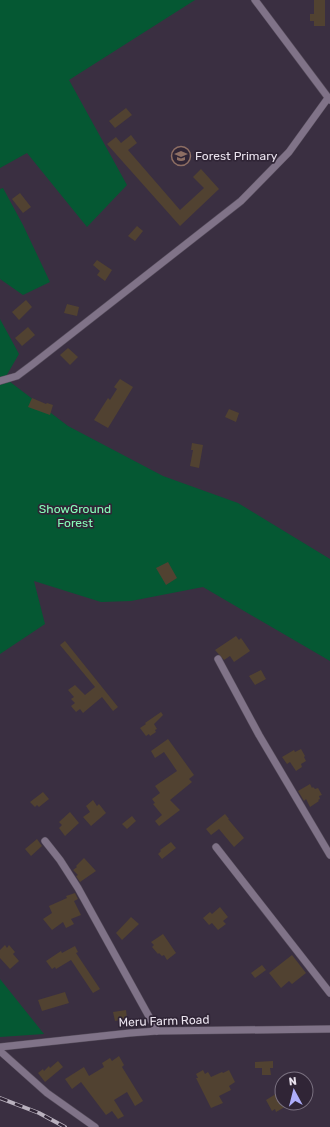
<svg xmlns="http://www.w3.org/2000/svg" width="330" height="1127" font-family="Rubik,sans-serif">
  <style>
    .green { fill: #055833 }
    .building { fill: #514231 }
    .lines { fill: none; stroke-linecap: round; stroke-linejoin: round }
    .minor-casing { stroke: #554c5b; stroke-width: 8 }
    .minor { stroke: #807388; stroke-width: 7 }
    .rail-casing { stroke: #b9b1be; stroke-width: 4 }
    .rail { stroke: #302536; stroke-width: 2.5; stroke-dasharray: 8; stroke-linecap: butt }
    .labels { text-anchor: middle; dominant-baseline: central; stroke-width: 3.5; stroke-linejoin: round; paint-order: stroke }
    .poi-label { font-size: 12px; fill: #eae3ee; stroke: #302536; text-anchor: start }
    .park-label { font-size: 12px; fill: #87feb9; stroke: #302536 }
    .street-label { font-size: 12px; fill: #eae3ee; stroke: #302536 }
  </style>
  <rect width="100%" height="100%" fill="#3a2f41"/>
  <g class="green">
    <path d="M0 0H195L69 80 127 185 87 227 27 153 0 168Z"/>
    <path d="M3 188 23 225 50 282 23 295 0 279V189Z"/>
    <path d="M0 319 19 354 5 378 68 426 163 476 238 503 330 559V661L203 587 131 601 101 602 34 581 45 624 0 654Z"/>
    <path d="M0 979 44 1034 0 1037Z"/>
  </g>
  <g class="building">
    <path d="M314 0H325V26H314V21H310V14H314Z"/>
    <path d="M126 108 132 115 115 128 109 121Z"/>
    <path d="M131 135 137 143 128 150 180 210 204 188 193 177 201 169 219 189 180 226 107 144 116 137 121 143Z"/>
    <path d="M20 193 31 207 23 213 12 199Z"/>
    <path d="M137 226 143 231 135 241 128 236Z"/>
    <path d="M97 260 112 270 105 281 97 275 100 271 93 265Z"/>
    <path d="M26 300 32 307 19 320 12 312Z"/>
    <path d="M67 304 79 307 77 316 64 313Z"/>
    <path d="M28 327 35 335 22 346 15 338Z"/>
    <path d="M68 348 78 357 70 365 60 355Z"/>
    <path d="M120 379 133 387 108 428 94 420 108 398 110 400 117 389 114 387Z"/>
    <path d="M32 398 46 404 47 403 53 405 50 415 28 407Z"/>
    <path d="M229 409 239 413 236 422 225 417Z"/>
    <path d="M192 443 203 445 199 468 190 466 193 450H191Z"/>
    <path d="M168 562 177 578 166 585 156 568Z"/>
    <path d="M236 636 239 640 241 638 250 651 234 662 230 656 224 660 215 650Z"/>
    <path d="M65 641 118 707 113 711 102 697 83 713 80 709 76 712 71 706 75 703 71 699 74 697 68 690 75 685 85 695 95 687 60 645Z"/>
    <path d="M261 670 266 679 255 685 249 676Z"/>
    <path d="M161 712 163 715 154 724 157 729 155 730 156 732 150 736 149 734 146 736 140 728 146 724 145 723Z"/>
    <path d="M168 739 194 775 189 779 192 782 170 800 180 810 159 826 155 821 162 815 153 804 155 803 152 799 160 793 155 786 177 771 164 752 155 758 151 751Z"/>
    <path d="M301 749 305 756 304 757 306 761 301 764 302 767 296 771 290 762 287 764 282 757 294 750 295 752Z"/>
    <path d="M310 784 312 788 313 787 315 789 318 788 322 795 319 796 320 799 318 800 319 801 310 807 306 799 304 801 298 791Z"/>
    <path d="M43 792 49 799 39 807 37 805 35 807 30 802Z"/>
    <path d="M93 800 97 806 99 804 106 813 91 826 83 817 90 812 86 806Z"/>
    <path d="M70 812 79 823 65 836 59 828 62 825 59 822Z"/>
    <path d="M225 814 229 819H228L244 838 234 847 219 829 211 835 206 829Z"/>
    <path d="M132 816 136 821 127 829 122 824Z"/>
    <path d="M37 839 42 846 31 856 25 849Z"/>
    <path d="M171 842 176 848 162 859 158 854 161 851 160 850Z"/>
    <path d="M84 858 96 871 80 882 76 876 78 875 73 870 77 867 76 866Z"/>
    <path d="M75 893 78 899 74 901 81 915 71 919 74 924 66 928 63 922 52 930 43 919 52 913 49 906 67 898 66 896Z"/>
    <path d="M220 907 228 917 223 921 226 924 218 930 212 923 209 925 203 918 210 912 212 914Z"/>
    <path d="M131 917 139 924 122 940 116 933Z"/>
    <path d="M163 934 176 953 167 960 164 955 162 956 159 953 158 954 152 947 154 945 151 942Z"/>
    <path d="M5 945 7 948 9 945 15 952 13 954 19 961 10 969 0 958V950Z"/>
    <path d="M75 946 78 952 76 953 100 989 93 993 71 960 56 969 55 967 52 969 46 961 61 951 62 953Z"/>
    <path d="M292 955 306 973 292 984 289 981 281 988 269 973Z"/>
    <path d="M262 965 266 970 255 978 251 973Z"/>
    <path d="M65 992 69 1003 42 1011 38 1000Z"/>
    <path d="M126 1010 127 1019 115 1021 113 1012Z"/>
    <path d="M119 1056 124 1065 122 1067 143 1101 135 1106 127 1092 114 1100 124 1116 118 1119 112 1111 106 1115 81 1082 72 1089 65 1079 84 1067 89 1076 104 1067 102 1063 110 1058 112 1061Z"/>
    <path d="M58 1061 63 1067 45 1082 38 1073 43 1069 44 1071 49 1066 50 1068Z"/>
    <path d="M273 1061V1068H270L271 1075H262V1068H255V1062Z"/>
    <path d="M203 1070 205 1074 208 1072 211 1077 222 1072 223 1073 229 1070 235 1082 229 1086 231 1090 219 1096 223 1103 211 1108 196 1078H198L196 1074Z"/>
    <path d="M279 1092 282 1097V1103H292L276 1112 275 1109 272 1111 266 1100Z"/>
  </g>
  <g class="lines">
    <g class="minor-casing">
      <g id="minor">
        <path d="M255 0 330 100"/>
        <path d="M0 381 17 376 33 364 241 201 289 152 328 98"/>
        <path d="M218 659 259 735 330 855"/>
        <path d="M45 841 60 860 78 888 157 1031"/>
        <path d="M216 847 330 993"/>
        <path d="M0 1047 130 1033 157 1031 330 1029"/>
        <path d="M0 1051 47 1093 95 1127"/>
      </g>
    </g>
    <use href="#minor" class="minor"/>
    <g class="rail-casing">
      <path id="rail" d="M0 1098 39 1113 65 1127"/>
    </g>
    <use href="#rail" class="rail"/>
  </g>
  <defs>
    <g id="school-ring" transform="scale(1)"><circle r="9.5" fill="#302536" stroke="#8d6e63" stroke-width="1.5"/><path d="M0-5L7-2L0 1L-7-2ZM-4 1L0 2.5L4 1V4Q0 6-4 4Z" fill="#8d6e63"/></g>
  </defs>
  <g fill-rule="evenodd">
    <use href="#school-ring" x="181" y="156"/>
  </g>
  <g class="labels">
    <g class="poi-label">
      <text x="195" y="156">Forest Primary</text>
    </g>
    <g class="park-label">
      <text x="75" y="509">ShowGround<tspan x="75" dy="14">Forest</tspan></text>
    </g>
    <g class="street-label">
      <text transform="translate(164 1021) rotate(-2)">Meru Farm Road</text>
    </g>
  </g>
  <g transform="translate(294 1091) rotate(353)"><circle r="19" fill="#302536" stroke="#7a7180"/>
  <path d="M0-3L7 15L0 10L-7 15Z" fill="#aeaefb"/>
  <text y="-6" font-size="11" font-weight="bold" text-anchor="middle" fill="#eae3ee">N</text>
  </g>
</svg>
